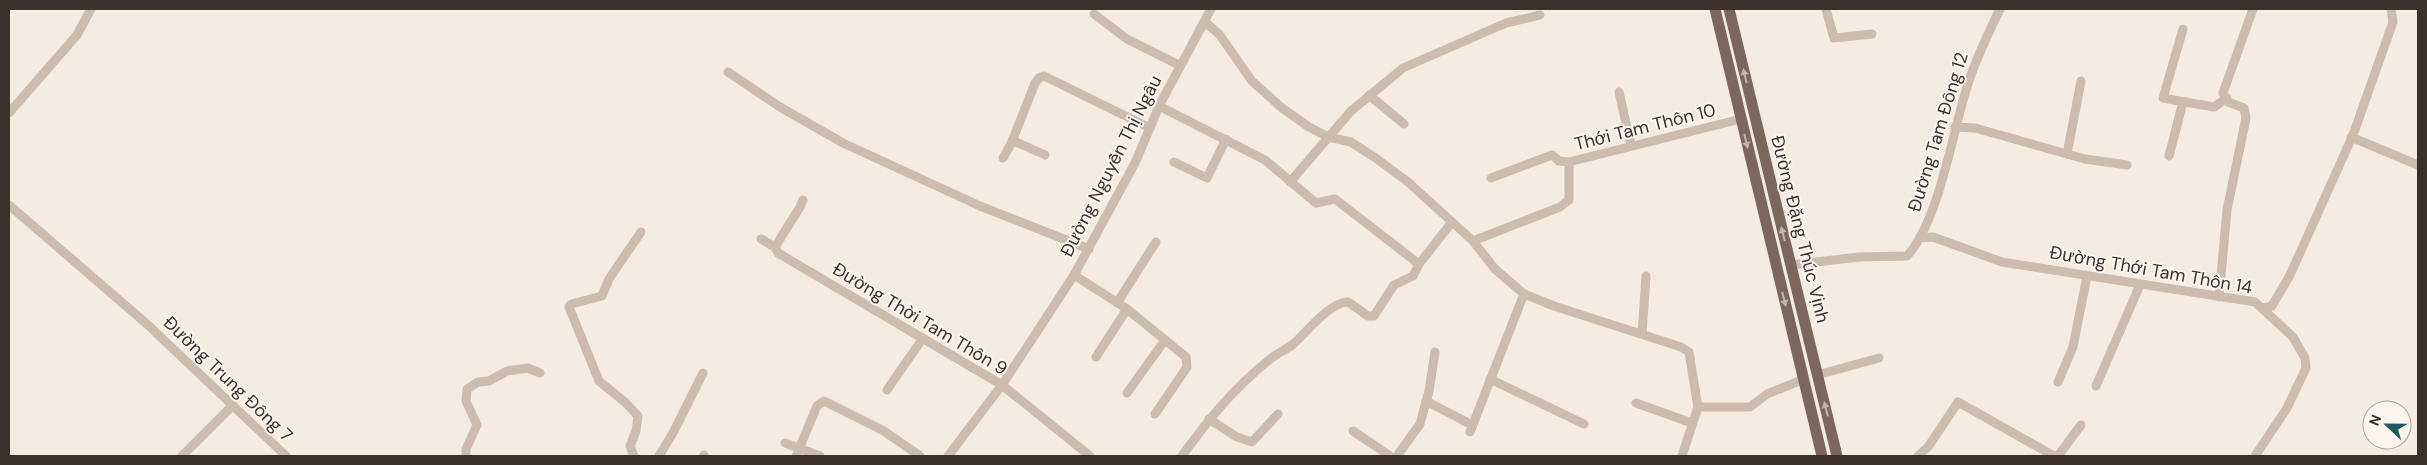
<svg xmlns="http://www.w3.org/2000/svg" width="2427" height="465" font-family="'DM Sans',sans-serif">
  <style>
    .lines { fill: none; stroke-linecap: round; stroke-linejoin: round }
    .minor { stroke: #cdbbac; stroke-width: 9 }
    .major { stroke: #7d675c; stroke-width: 11 }
    .oneway { fill: #c2b5ac }
    .labels { text-anchor: middle; dominant-baseline: central; stroke-width: 4; stroke-linejoin: round; paint-order: stroke }
    .street-label { font-size: 18px; fill: #3b302b; stroke: #fbf5ee }
  </style>
  <rect width="100%" height="100%" fill="#f4ebe1"/>
  <g class="lines">
    <g class="minor">
      <path d="M1826 9 1834 38 1872 34"/>
      <path d="M1094 14 1127 39 1179 65"/>
      <path d="M1205 22 1219 34 1252 81 1282 108 1309 127 1328 137 1351 142 1377 159 1408 182 1473 241 1560 207 1569 200V162L1741 119"/>
      <path d="M2183 29 2163 98 2214 107 2227 98"/>
      <path d="M728 72 780 107 843 143 980 206 1089 249"/>
      <path d="M1619 92 1631 145"/>
      <path d="M1369 95 1404 124"/>
      <path d="M1159 106 1265 160 1316 203 1335 199 1419 264"/>
      <path d="M9 113 77 35 91 9"/>
      <path d="M1955 127 1975 128 2085 159 2127 165"/>
      <path d="M2351 137 2418 165"/>
      <path d="M1012 140 1045 155"/>
      <path d="M2067 154 2081 81"/>
      <path d="M2169 156 2183 102"/>
      <path d="M1003 158 1011 144 1035 83 1039 78 1044 76 1150 128"/>
      <path d="M1174 162 1207 178 1226 139"/>
      <path d="M1491 178 1552 155 1559 161 1569 162"/>
      <path d="M1290 182 1351 111 1403 68 1506 23 1540 15"/>
      <path d="M803 200 800 207 775 247 778 253 1002 385 1090 456"/>
      <path d="M9 205 148 325 286 456"/>
      <path d="M1920 238 1933 237 2002 262 2255 302 2293 337 2305 358 2306 368 2287 408 2255 456"/>
      <path d="M761 239 775 247"/>
      <path d="M1790 265 1859 257 1907 256C1939 221 1952 134 1967 87 1975 60 1988 34 2000 9"/>
      <path d="M1074 275 1127 309 1186 357 1187 367 1155 414"/>
      <path d="M1524 294 1554 306 1681 347 1689 352 1698 407"/>
      <path d="M2219 297 2227 210 2246 118 2244 108 2228 102 2223 93 2253 9"/>
      <path d="M1117 303 1156 242"/>
      <path d="M2263 308 2272 306 2290 275 2353 135 2393 22 2391 9"/>
      <path d="M1642 334 1646 276"/>
      <path d="M1096 357 1127 309"/>
      <path d="M1817 375 1879 358"/>
      <path d="M1490 379 1584 424"/>
      <path d="M2058 382 2073 347 2087 276"/>
      <path d="M2096 386 2140 285"/>
      <path d="M887 390 923 338"/>
      <path d="M1127 393 1165 340"/>
      <path d="M1426 401 1472 425"/>
      <path d="M1636 403 1692 423"/>
      <path d="M1209 419 1237 437 1252 442 1278 414"/>
      <path d="M1353 431 1390 456"/>
      <path d="M1470 432 1524 294 1495 269 1473 241"/>
      <path d="M785 443 820 456"/>
      <path d="M182 456 233 405"/>
      <path d="M466 456V449L477 425 466 401 467 389 478 382 489 381 507 371 528 368 540 373"/>
      <path d="M634 456 630 446 636 431 638 416 626 403 599 381 569 307 571 304 602 296 609 279 641 232"/>
      <path d="M659 456 674 431 703 373"/>
      <path d="M703 456 704 455"/>
      <path d="M796 456 817 406 824 401 884 431 920 456"/>
      <path d="M948 456 1002 385 1074 275 1136 161 1159 106 1211 9"/>
      <path d="M1182 456C1208 420 1234 388 1269 360 1276 354 1285 350 1292 345 1305 334 1332 300 1348 302L1368 316H1374L1394 285 1413 276 1419 264 1452 222"/>
      <path d="M1397 456 1420 424 1429 391 1435 352"/>
      <path d="M1682 456 1698 407H1750L1767 394 1804 379"/>
      <path d="M1918 456 1928 447 1958 402 2054 456"/>
      <path d="M2058 456 2081 425"/>
    </g>
    <g class="major">
      <path d="M1715 9 1822 456"/>
      <path d="M1729 9 1837 456"/>
    </g>
  </g>
  <defs><path id="oneway-solid" d="M-6-.8H1V-3.2L6.5 0L1 3.2V.8H-6Z" transform="scale(1.25)"/></defs>
  <g class="oneway">
    <use href="#oneway-solid" transform="translate(1745 76) rotate(-103)"/>
    <use href="#oneway-solid" transform="translate(1746 141) rotate(76)"/>
    <use href="#oneway-solid" transform="translate(1783 234) rotate(-104)"/>
    <use href="#oneway-solid" transform="translate(1784 299) rotate(76)"/>
    <use href="#oneway-solid" transform="translate(1826 409) rotate(-104)"/>
  </g>
  <g class="labels">
    <g class="street-label">
      <text transform="translate(1645 127) rotate(-14)">Thới Tam Thôn 10</text>
      <text transform="translate(1938 132) rotate(-73)">Đường Tam Đông 12</text>
      <text transform="translate(1111 166) rotate(-63)">Đường Nguyễn Thị Ngâu</text>
      <text transform="translate(1800 229) rotate(76)">Đường Đặng Thúc Vịnh</text>
      <text transform="translate(2151 270) rotate(10)">Đường Thới Tam Thôn 14</text>
      <text transform="translate(920 319) rotate(31)">Đường Thời Tam Thôn 9</text>
      <text transform="translate(228 379) rotate(44)">Đường Trung Đông 7</text>
    </g>
  </g>
  <rect width="2427" height="465" fill="none" stroke="#3b302b" stroke-width="20"/>
  <g transform="translate(2387 425) rotate(292)"><circle r="24" fill="#fbf5ee" stroke="#aea6a0"/>
  <path d="M0-4L9 19L0 12L-9 19Z" fill="#1f5a5e"/>
  <text y="-8" font-size="14" font-weight="bold" text-anchor="middle" fill="#3b302b">N</text>
  </g>
</svg>
